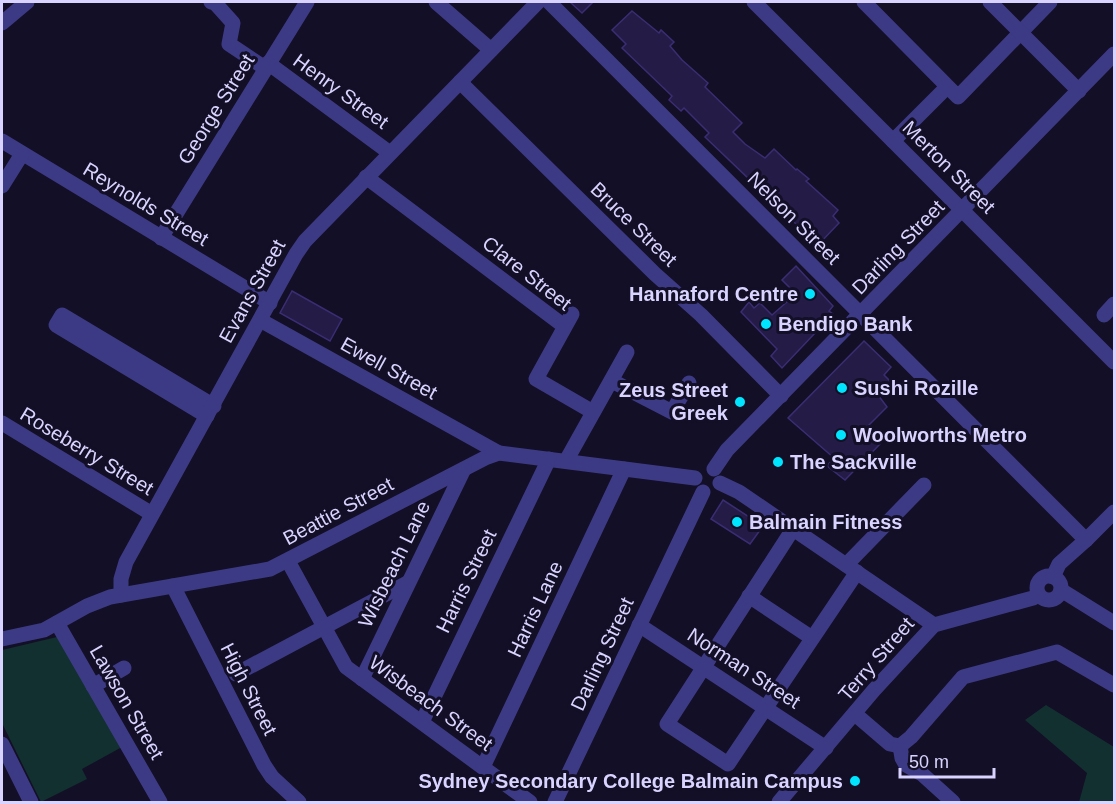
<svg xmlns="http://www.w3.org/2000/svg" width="1116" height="804" font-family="Arial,sans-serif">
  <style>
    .green { fill: #12302f }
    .building { fill: #241b47; stroke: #3b2d73; stroke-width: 1.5 }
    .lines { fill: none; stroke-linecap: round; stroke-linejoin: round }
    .minor { stroke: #3d3a85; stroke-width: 15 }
    .poi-dot { fill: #00e5ff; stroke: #130f26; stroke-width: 2 }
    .labels { text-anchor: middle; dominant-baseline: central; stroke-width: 6; stroke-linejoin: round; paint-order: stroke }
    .street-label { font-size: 20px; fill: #d9d4ff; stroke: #130f26 }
    .poi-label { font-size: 20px; font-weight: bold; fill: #d9d4ff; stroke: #130f26; text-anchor: start }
  </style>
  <rect width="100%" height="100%" fill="#130f26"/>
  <g class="green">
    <path d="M57 637 122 747 82 769 87 779 41 802 2 723V650Z"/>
    <path d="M1046 705 1114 747V802H1079L1087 773 1025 720Z"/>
  </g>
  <g class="building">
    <path d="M570 2H593L582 13Z"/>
    <path d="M632 11 659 33 661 30 674 42 670 46 682 60 708 83 705 87 742 123 733 132 745 144 765 158 774 149 796 170 797 169 809 179 806 181 838 210 833 216 839 223 818 245 705 137 709 133 684 108 681 111 669 100 672 96 622 48 626 44 612 30Z"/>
    <path d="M796 266 833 306 829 311 833 314 782 368 771 356 777 349 741 312 749 302 754 308 760 303 772 315 796 294 782 280Z"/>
    <path d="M292 291 342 319 330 341 280 313Z"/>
    <path d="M864 341 891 367 884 375 891 382 878 395 887 407 867 427 882 442 845 480 827 466 834 458 788 418Z"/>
    <path d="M723 500 763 526 750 544 711 519Z"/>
  </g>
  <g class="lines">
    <g class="minor">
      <path d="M211 2 215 3 233 23 229 44 265 68"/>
      <path d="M436 2 491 50"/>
      <path d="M549 2 1086 540"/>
      <path d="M754 2 1114 362"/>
      <path d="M864 2 958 97 1050 2"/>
      <path d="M990 2 1079 91"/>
      <path d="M2 23 27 2"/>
      <path d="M268 63 390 153"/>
      <path d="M460 82 655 274 701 315 781 396"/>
      <path d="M2 141 270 303"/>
      <path d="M893 141 947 87"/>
      <path d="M366 177 564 326"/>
      <path d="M2 186 22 154"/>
      <path d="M161 238 307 2"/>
      <path d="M572 314 536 379 593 412"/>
      <path d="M1104 315 1114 304"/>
      <path d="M260 320 499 453"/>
      <path d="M612 381 672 412 689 383"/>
      <path d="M207 416 56 325 62 315 214 406"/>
      <path d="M2 423 152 514"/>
      <path d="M566 461 627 352"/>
      <path d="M714 469 727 450 1114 54"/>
      <path d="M720 483 739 492 934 625"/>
      <path d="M793 529 667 724 728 764 857 572"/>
      <path d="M288 561 346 667 530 802"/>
      <path d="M846 565 924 485"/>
      <circle cx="1049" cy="588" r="12"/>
      <path d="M1053 577 1059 564 1086 540 1114 512"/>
      <path d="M173 586 264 765 272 777 299 802"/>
      <path d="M1061 590 1114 623"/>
      <path d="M121 595V579L126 562 296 254 305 241 538 2"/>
      <path d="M749 596 812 638"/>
      <path d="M57 623 160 802"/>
      <path d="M639 625 826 748"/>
      <path d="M2 639 44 630 87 606 110 597 270 569 485 458 499 453 695 478"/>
      <path d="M236 674 407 583"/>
      <path d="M362 679 464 469"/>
      <path d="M93 686 124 668"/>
      <path d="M855 714 890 744 900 746 911 737 963 677 1057 652 1114 685"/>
      <path d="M422 722 549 459"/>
      <path d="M2 744 31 802"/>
      <path d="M900 746 902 758 906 765 922 774 953 802"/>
      <path d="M483 767 624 469"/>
      <path d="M555 802 703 492"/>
      <path d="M779 802 874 690 934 625 1033 598 1038 595"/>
    </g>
  </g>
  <g class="poi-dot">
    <circle cx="810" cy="294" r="6"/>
    <circle cx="766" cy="324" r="6"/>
    <circle cx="842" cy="388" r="6"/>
    <circle cx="740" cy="402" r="6"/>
    <circle cx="841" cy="435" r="6"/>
    <circle cx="778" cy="462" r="6"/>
    <circle cx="737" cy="522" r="6"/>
    <circle cx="855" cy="781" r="6"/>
  </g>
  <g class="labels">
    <g class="street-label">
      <text transform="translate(341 91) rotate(36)">Henry Street</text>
      <text transform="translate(216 109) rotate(-58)">George Street</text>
      <text transform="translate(949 167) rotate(45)">Merton Street</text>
      <text transform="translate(146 204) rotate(31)">Reynolds Street</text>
      <text transform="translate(794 218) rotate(45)">Nelson Street</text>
      <text transform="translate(634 224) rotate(44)">Bruce Street</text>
      <text transform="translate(898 247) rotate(-46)">Darling Street</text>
      <text transform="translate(527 273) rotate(38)">Clare Street</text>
      <text transform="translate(252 291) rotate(-61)">Evans Street</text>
      <text transform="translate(389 368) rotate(29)">Ewell Street</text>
      <text transform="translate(87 451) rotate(31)">Roseberry Street</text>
      <text transform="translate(338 511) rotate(-28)">Beattie Street</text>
      <text transform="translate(394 564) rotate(-64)">Wisbeach Lane</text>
      <text transform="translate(466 581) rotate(-64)">Harris Street</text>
      <text transform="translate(535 609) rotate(-65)">Harris Lane</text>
      <text transform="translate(602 654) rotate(-65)">Darling Street</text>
      <text transform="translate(876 659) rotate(-49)">Terry Street</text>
      <text transform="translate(744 668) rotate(33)">Norman Street</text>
      <text transform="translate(249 689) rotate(63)">High Street</text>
      <text transform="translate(127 702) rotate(60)">Lawson Street</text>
      <text transform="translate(431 703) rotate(36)">Wisbeach Street</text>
    </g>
    <g class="poi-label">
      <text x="798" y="294" text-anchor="end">Hannaford Centre</text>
      <text x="778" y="324">Bendigo Bank</text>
      <text x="854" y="388">Sushi Rozille</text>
      <text x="728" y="390" text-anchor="end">Zeus Street<tspan x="728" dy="23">Greek</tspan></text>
      <text x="853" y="435">Woolworths Metro</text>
      <text x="790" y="462">The Sackville</text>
      <text x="749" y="522">Balmain Fitness</text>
      <text x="843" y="781" text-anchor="end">Sydney Secondary College Balmain Campus</text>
    </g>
  </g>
  <rect width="1116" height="804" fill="none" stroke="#d9d4ff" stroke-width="6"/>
  <path d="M900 768v9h94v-9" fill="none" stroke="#d9d4ff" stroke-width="3"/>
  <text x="909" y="768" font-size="18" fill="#d9d4ff" stroke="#130f26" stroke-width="4.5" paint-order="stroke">50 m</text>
</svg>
